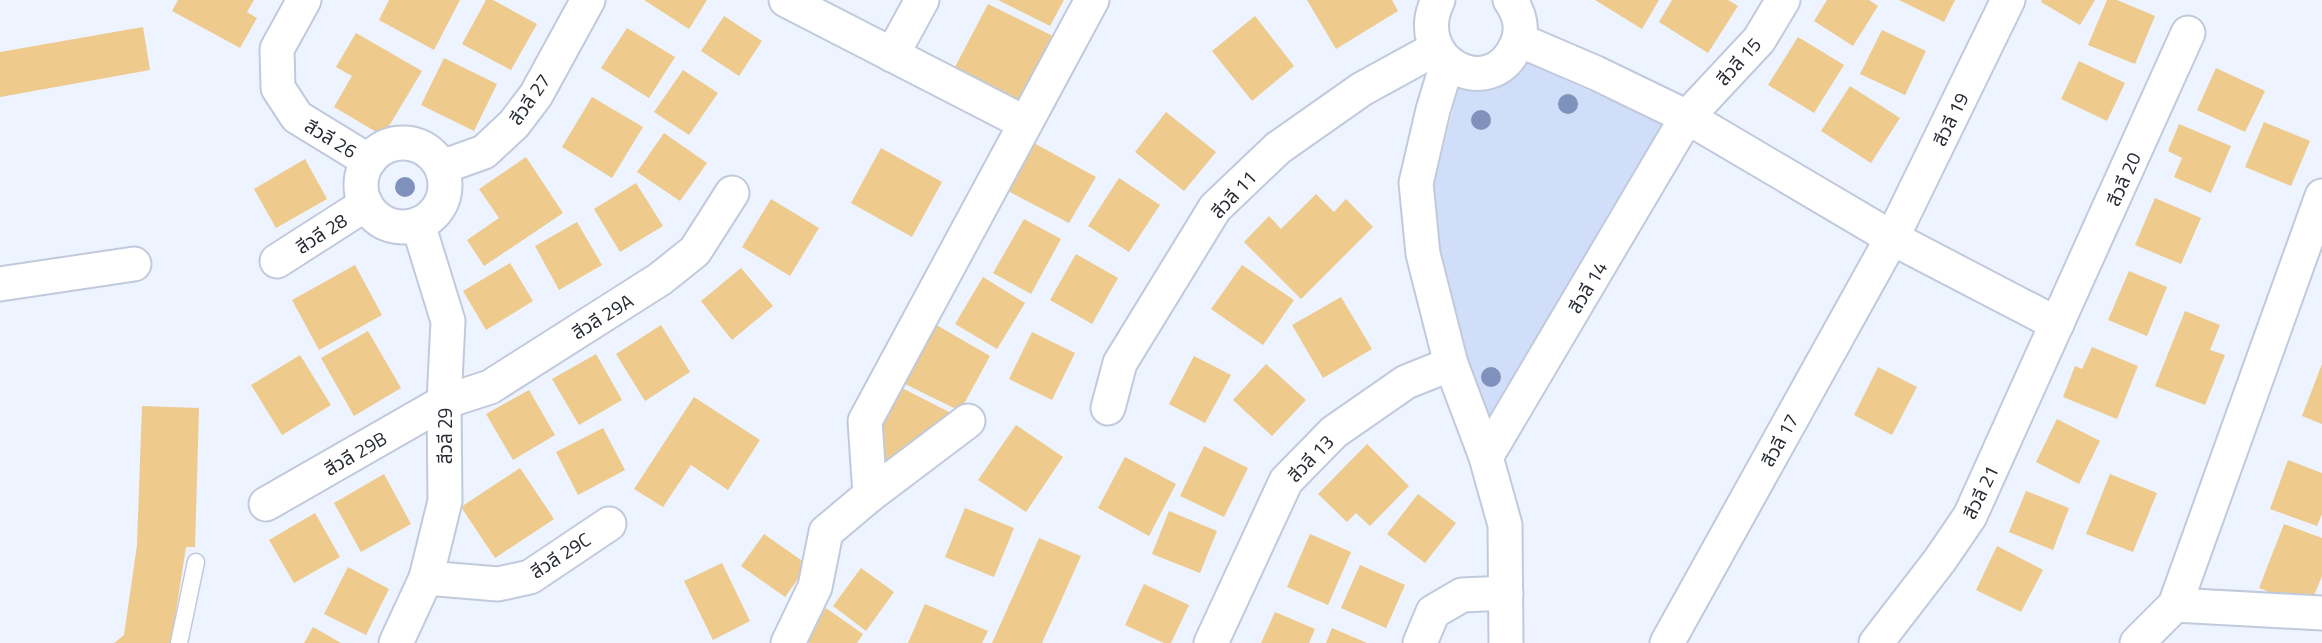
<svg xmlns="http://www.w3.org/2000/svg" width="2322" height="643" font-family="'Titillium Web','Noto Sans Thai',sans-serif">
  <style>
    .green { fill: #d1def9 }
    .building { fill: #eeca8c }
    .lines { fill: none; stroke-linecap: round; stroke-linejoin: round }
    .lane-casing { stroke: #c1cadd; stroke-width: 19 }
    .street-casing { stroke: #c1cadd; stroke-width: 37 }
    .lane { stroke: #fff; stroke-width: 16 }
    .street { stroke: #fff; stroke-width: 33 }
    .tree { fill: #8092bc }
    .labels { text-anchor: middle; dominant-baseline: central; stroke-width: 6; stroke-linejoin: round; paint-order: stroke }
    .street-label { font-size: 19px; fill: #262a31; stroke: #fff }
  </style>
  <rect width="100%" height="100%" fill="#edf3ff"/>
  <path class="green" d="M1528 63 1663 124 1490 417 1468 359 1440 251 1434 184 1458 89 1455 88C1490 93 1504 87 1528 63Z"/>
  <g class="building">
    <path d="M178 0H254L247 12 257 18 240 48 172 11Z"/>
    <path d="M389 0H460L434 50 379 20Z"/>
    <path d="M486 0H493L537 24 511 70 462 44Z"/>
    <path d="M644 0H707L689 29Z"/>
    <path d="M998 0H1064L1050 26Z"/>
    <path d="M1307 0H1392L1398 11 1336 49Z"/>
    <path d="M1595 0H1659L1642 29Z"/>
    <path d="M1672 0H1728L1738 6 1708 53 1659 22Z"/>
    <path d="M1827 0H1869L1878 6 1853 46 1814 21Z"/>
    <path d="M1899 0H1955L1944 22Z"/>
    <path d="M2042 0H2095L2080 25 2041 2Z"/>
    <path d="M2107 0H2117L2155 16 2135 64 2088 45Z"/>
    <path d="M988 4 1053 36 1018 102 954 69Z"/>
    <path d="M724 16 762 41 739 76 701 51Z"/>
    <path d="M1255 16 1294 66 1252 101 1212 51Z"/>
    <path d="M143 27 150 70 0 97V52Z"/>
    <path d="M627 28 675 57 649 98 601 68Z"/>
    <path d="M1882 30 1926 51 1905 95 1860 74Z"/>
    <path d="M356 33 422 71 383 136 334 107 352 76 336 67Z"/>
    <path d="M1798 37 1844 65 1814 113 1768 85Z"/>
    <path d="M444 58 497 84 474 131 421 105Z"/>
    <path d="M2079 61 2125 83 2107 121 2061 99Z"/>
    <path d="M2216 68 2265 91 2245 132 2197 110Z"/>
    <path d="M683 70 718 93 689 135 654 112Z"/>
    <path d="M1850 86 1900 118 1871 163 1821 131Z"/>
    <path d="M592 97 643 127 612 178 562 147Z"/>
    <path d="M1166 112 1216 152 1184 191 1135 152Z"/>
    <path d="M2264 122 2310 141 2291 186 2245 167Z"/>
    <path d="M2179 124 2231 146 2211 193 2174 177 2182 158 2168 151Z"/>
    <path d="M664 133 707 163 680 201 637 172Z"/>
    <path d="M1032 142 1096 177 1069 223 1006 190Z"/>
    <path d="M881 148 942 182 912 237 851 203Z"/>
    <path d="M526 157 563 213 484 266 467 240 499 218 479 189Z"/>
    <path d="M305 159 327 199 276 228 254 189Z"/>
    <path d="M1119 178 1160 205 1129 252 1088 226Z"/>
    <path d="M636 183 663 226 620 252 594 209Z"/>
    <path d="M1316 194 1334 212 1346 199 1373 227 1301 299 1244 242 1269 216 1281 229Z"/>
    <path d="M2155 198 2201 218 2181 264 2135 245Z"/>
    <path d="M771 199 819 228 790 276 742 247Z"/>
    <path d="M1024 219 1061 239 1031 294 993 273Z"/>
    <path d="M577 222 602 265 559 290 535 246Z"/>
    <path d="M1076 254 1118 278 1092 324 1050 300Z"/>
    <path d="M510 263 533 301 486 330 463 291Z"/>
    <path d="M355 265 382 315 319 350 292 300Z"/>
    <path d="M1242 265 1294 300 1263 345 1211 309Z"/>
    <path d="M741 268 773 306 732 340 701 301Z"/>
    <path d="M2129 271 2167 287 2147 336 2108 320Z"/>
    <path d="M983 277 1025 303 997 349 955 324Z"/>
    <path d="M1341 297 1372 349 1323 378 1292 325Z"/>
    <path d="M2185 311 2220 325 2210 350 2225 355 2205 405 2155 386Z"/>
    <path d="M933 323 990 356 960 411 903 383Z"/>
    <path d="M661 325 690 372 645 401 616 354Z"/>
    <path d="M368 331 401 388 354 416 321 358Z"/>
    <path d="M1032 332 1075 353 1052 400 1009 379Z"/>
    <path d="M2092 347 2138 366 2117 419 2063 397 2075 366 2082 369Z"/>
    <path d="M596 354 622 400 579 425 552 379Z"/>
    <path d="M300 355 331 405 282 435 251 385Z"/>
    <path d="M1194 356 1231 375 1205 423 1169 404Z"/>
    <path d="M1266 364 1306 400 1272 436 1233 400Z"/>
    <path d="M2322 364V424L2302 416Z"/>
    <path d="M1878 367 1917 387 1892 435 1854 415Z"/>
    <path d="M902 388 955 415 892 468 876 461 877 429Z"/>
    <path d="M529 390 555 435 513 460 486 414Z"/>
    <path d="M694 397 760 440 728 490 691 465 663 507 634 489Z"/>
    <path d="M142 406 199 408 195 547H186L171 643H114L124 635 137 545Z"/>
    <path d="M2057 419 2100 441 2079 484 2036 462Z"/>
    <path d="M1016 425 1063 457 1026 512 978 480Z"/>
    <path d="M603 428 625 470 578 495 556 452Z"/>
    <path d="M1367 444 1409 486 1370 526 1356 513 1347 522 1318 494Z"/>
    <path d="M1204 446 1248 468 1224 517 1180 496Z"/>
    <path d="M1125 457 1176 484 1149 536 1098 508Z"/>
    <path d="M2288 460 2322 473V514L2317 526 2270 509Z"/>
    <path d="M520 468 554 519 495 558 461 507Z"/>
    <path d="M384 474 411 524 361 552 334 503Z"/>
    <path d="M2110 474 2157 493 2133 552 2086 534Z"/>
    <path d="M2026 491 2069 508 2053 550 2009 532Z"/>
    <path d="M1418 494 1456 523 1425 563 1387 534Z"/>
    <path d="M965 508 1014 528 994 577 945 557Z"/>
    <path d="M1169 511 1217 531 1200 573 1152 554Z"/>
    <path d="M315 513 340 557 294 583 269 540Z"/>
    <path d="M2284 524 2322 538V576L2309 608 2259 588Z"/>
    <path d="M764 534 808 565 785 597 741 566Z"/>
    <path d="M1310 534 1351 552 1328 605 1287 587Z"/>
    <path d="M1039 538 1081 556 1042 643H992Z"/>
    <path d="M1997 546 2043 570 2021 612 1976 590Z"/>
    <path d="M722 563 750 621 713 640 684 581Z"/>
    <path d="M1360 565 1405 585 1386 628 1341 608Z"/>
    <path d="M348 567 389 589 366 635 324 614Z"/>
    <path d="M861 568 894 592 866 631 833 606Z"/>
    <path d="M1144 584 1189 605 1171 643H1164L1125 625Z"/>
    <path d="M925 604 988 631 982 643H908Z"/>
    <path d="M826 608 863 634 857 643H810L804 639Z"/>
    <path d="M1275 612 1315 629 1309 643H1261Z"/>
    <path d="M313 627 341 643H304Z"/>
    <path d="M1332 628 1367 643H1326Z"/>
  </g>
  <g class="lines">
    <g class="lane-casing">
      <path id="lane" d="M179 643 196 562"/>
    </g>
    <g class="street-casing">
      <g id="street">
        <path d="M304 0 277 49 278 88 297 117 369 161"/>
        <path d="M786 0 1025 123"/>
        <path d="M1438 0C1408 61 1490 104 1516 46 1524 30 1520 14 1510 0"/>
        <path d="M1519 40 1596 73 1687 117 1892 238 2057 324"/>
        <path d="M892 55 922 0"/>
        <path d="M1447 64 1433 110 1416 183 1423 254 1451 364 1486 457 1505 525 1506 643"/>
        <circle cx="403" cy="185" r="42"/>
        <path d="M442 167 484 152 514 124 536 95 588 0"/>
        <path d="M277 261 366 204"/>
        <path d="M0 284 134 264"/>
        <path d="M1108 408 1120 363 1215 208 1278 148 1362 89 1435 49"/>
        <path d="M1486 457 1687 117 1759 40 1783 0"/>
        <path d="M870 495 865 421 1092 0"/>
        <path d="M266 504 444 402 490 387 660 279 695 251 732 193"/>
        <path d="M426 578 498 584 530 577 609 524"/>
        <path d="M2175 605 2322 613"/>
        <path d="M396 643 426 578 445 501 444 402 448 321 418 224"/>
        <path d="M788 643 815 587 826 532 870 495 968 421"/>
        <path d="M1211 643 1286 481 1334 432 1406 382 1451 364"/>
        <path d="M1420 643 1433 612 1462 595 1506 593"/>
        <path d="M1667 643 1892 238 2008 0"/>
        <path d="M1876 643 1940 560 1970 516 2188 33"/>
        <path d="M2137 643 2175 605 2322 196"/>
      </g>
    </g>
    <use href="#lane" class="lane"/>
    <use href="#street" class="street"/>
  </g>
  <g class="tree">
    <circle cx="1568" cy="104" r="10"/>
    <circle cx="1481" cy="120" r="10"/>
    <circle cx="405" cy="187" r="10"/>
    <circle cx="1491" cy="377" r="10"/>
  </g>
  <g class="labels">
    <g class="street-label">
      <text transform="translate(1738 61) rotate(-48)">สีวลี 15</text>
      <text transform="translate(529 99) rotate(-55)">สีวลี 27</text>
      <text transform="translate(1950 119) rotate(-64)">สีวลี 19</text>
      <text transform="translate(331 138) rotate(31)">สีวลี 26</text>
      <text transform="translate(2123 179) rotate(-66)">สีวลี 20</text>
      <text transform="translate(1233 194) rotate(-47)">สีวลี 11</text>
      <text transform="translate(321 233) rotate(-33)">สีวลี 28</text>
      <text transform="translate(1587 287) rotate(-59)">สีวลี 14</text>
      <text transform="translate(602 316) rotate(-32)">สีวลี 29A</text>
      <text transform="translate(444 436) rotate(-90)">สีวลี 29</text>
      <text transform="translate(1779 440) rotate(-61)">สีวลี 17</text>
      <text transform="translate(355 453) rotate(-30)">สีวลี 29B</text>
      <text transform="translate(1310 458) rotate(-46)">สีวลี 13</text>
      <text transform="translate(1980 492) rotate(-64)">สีวลี 21</text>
      <text transform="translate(560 555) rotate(-33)">สีวลี 29C</text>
    </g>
  </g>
</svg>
